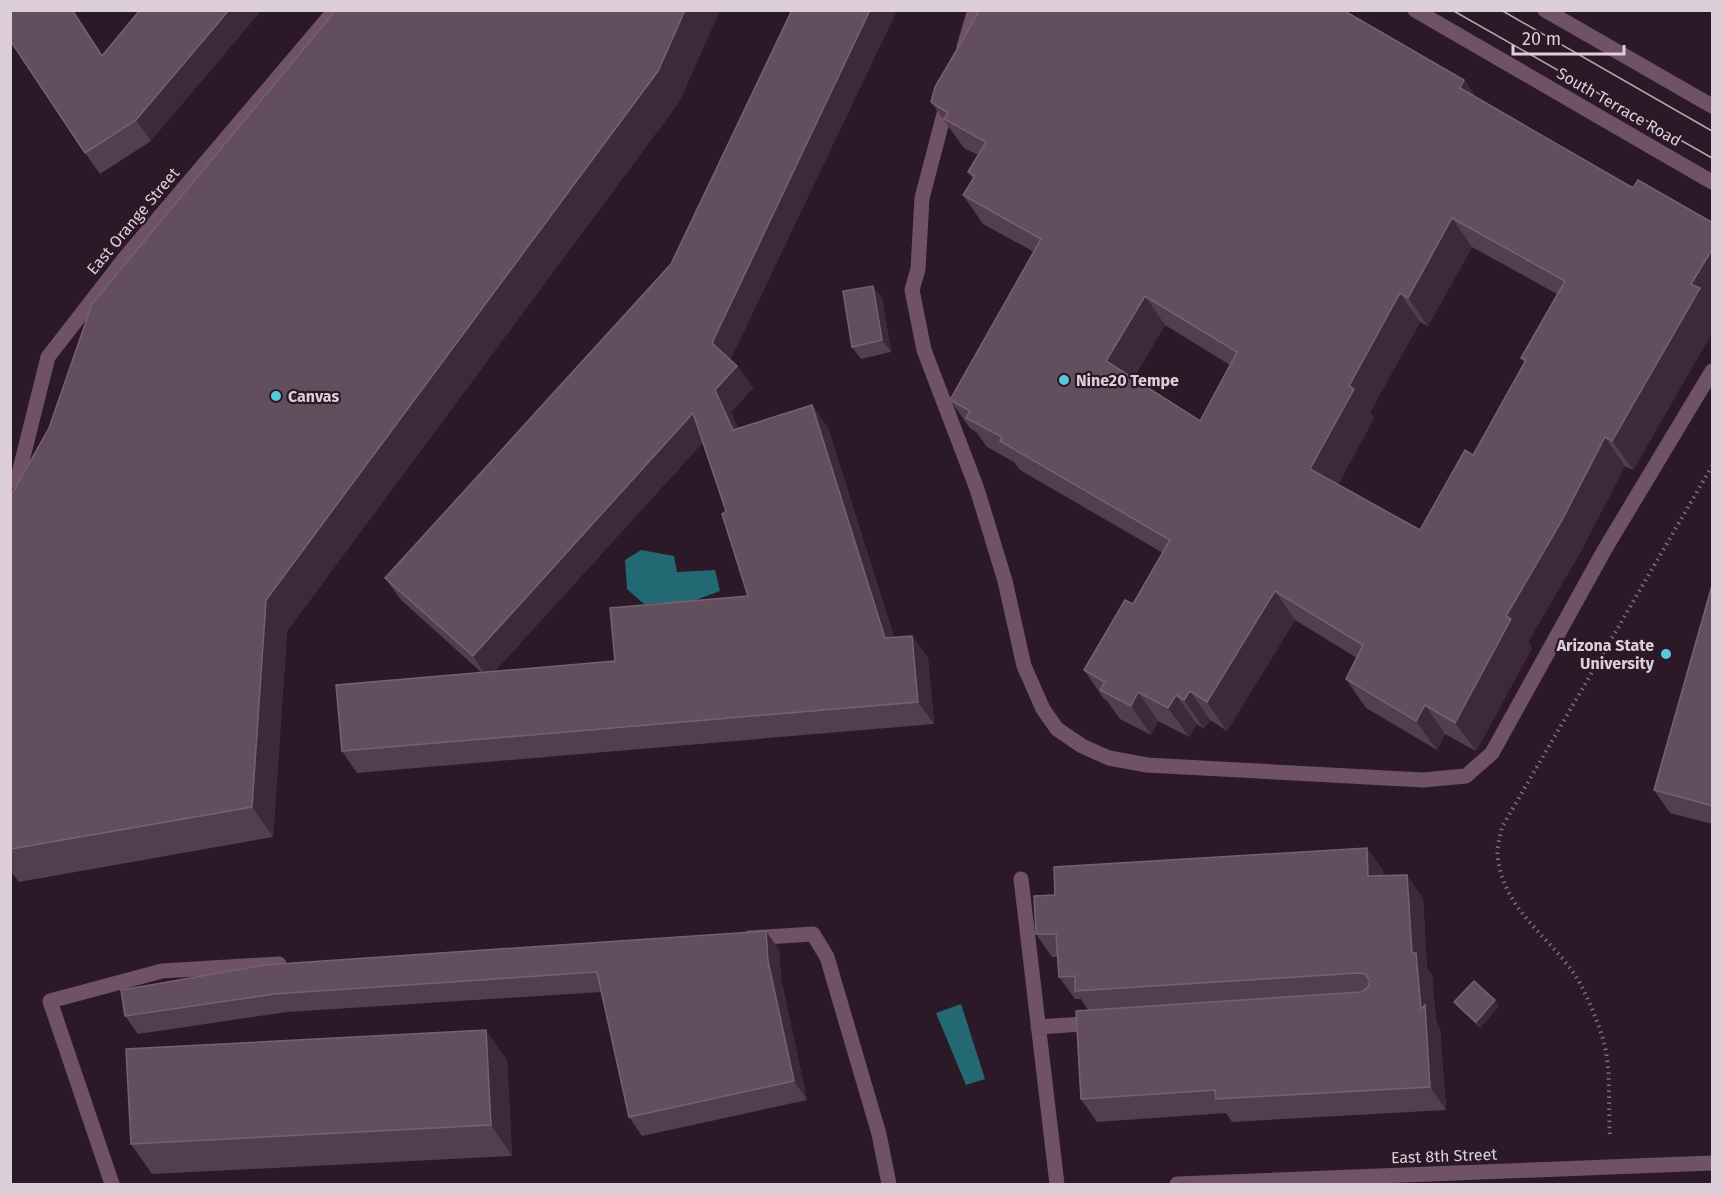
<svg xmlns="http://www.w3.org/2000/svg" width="1723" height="1195" font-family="'Fira Sans',sans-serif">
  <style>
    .water { fill: #226973 }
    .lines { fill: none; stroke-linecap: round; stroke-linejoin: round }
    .path { stroke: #7e6e7a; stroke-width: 4; stroke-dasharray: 1.5 4.5; stroke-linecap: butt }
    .service { stroke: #6f5168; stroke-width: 15 }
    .minor { stroke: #6f5168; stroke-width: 15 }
    .tertiary { stroke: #6f5168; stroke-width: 15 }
    .tram { stroke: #b5a6b1; stroke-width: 1.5 }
    .wall { fill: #533e4e; fill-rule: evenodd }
    .shaded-wall { fill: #3d2939 }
    .building { fill: #624e5d; stroke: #756271; stroke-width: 1.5; fill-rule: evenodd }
    .poi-dot { fill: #53cbdb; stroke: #2c1928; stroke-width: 2 }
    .labels { text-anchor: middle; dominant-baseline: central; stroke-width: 4.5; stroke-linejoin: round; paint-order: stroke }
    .street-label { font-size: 16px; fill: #ddcfd9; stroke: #2c1928 }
    .poi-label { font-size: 16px; font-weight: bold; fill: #ddcfd9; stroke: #2c1928; text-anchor: start }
  </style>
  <rect width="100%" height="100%" fill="#2c1928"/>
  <g class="water">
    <path d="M641 550 674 556 677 572 715 570 720 591 693 601 644 604 627 589 625 560Z"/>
    <path d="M961 1004 985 1079 966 1085 936 1013Z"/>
  </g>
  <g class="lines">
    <path class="path" d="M1610 1134C1608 1106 1611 1074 1605 1047 1600 1026 1591 1006 1582 987 1558 941 1505 915 1498 859 1496 849 1500 837 1502 827L1712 466"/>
    <g class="service">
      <path d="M964 47 975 10"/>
      <path d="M948 99 922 198 918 269 912 290 924 350 977 489 1005 581 1024 666 1043 709 1057 729 1082 746 1109 758 1147 765 1423 780 1466 776 1492 753 1605 549 1712 371"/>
      <path d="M1021 879 1057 1184"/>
      <path d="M749 938 813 934 827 957 879 1134 889 1184"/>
      <path d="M1038 1027 1098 1023"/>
      <path d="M112 1184 50 1001 162 971 279 964"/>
    </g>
    <path class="minor" d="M10 482 19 473 48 357 128 254 335 10"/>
    <g class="tertiary">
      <path d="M1415 10 1712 182"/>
      <path d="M1545 10 1712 106"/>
      <path d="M1177 1184 1712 1163"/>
    </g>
    <g class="tram">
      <path d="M1452 10 1712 158"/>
      <path d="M1501 10 1712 131"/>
    </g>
  </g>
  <g class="wall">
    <path d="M10 10H73L102 55 151 141 100 174 85 153Z"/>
    <path d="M336 10H720L679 102 287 631 273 837 19 882 10 870V494Z"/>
    <path d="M792 10H897L730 360 737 366 753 388 731 412 738 428 812 405 828 428 894 637 912 636 928 658 934 724 357 773 342 751 481 672 401 600 385 578 671 264ZM703 442 726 511 748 596 615 661 495 671Z"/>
    <path d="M1464 80 1476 97 1633 188 1713 223V331L1633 470 1625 466 1581 551 1528 642 1532 648 1476 751 1445 734 1437 750 1366 708 1346 679 1357 658 1295 620 1227 731 1210 720 1204 729 1197 724 1189 737 1158 721 1151 735 1120 719 1107 701 1104 699 1084 670 1133 604 1163 553 1020 470 1014 462 987 447 977 433 970 428 950 400 1034 252 983 224 963 195 973 179 968 172 978 155 964 148 931 102ZM1472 247 1557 294 1521 358 1524 362 1473 455 1420 530 1338 484 1374 418 1370 412 1420 322 1428 326ZM1165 325 1230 365 1200 421 1133 379Z"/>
    <path d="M882 298 891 352 861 359 852 347Z"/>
    <path d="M1713 582V824L1670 813 1654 790Z"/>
    <path d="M1383 870V876L1423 898 1427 969 1432 975 1436 1021 1440 1028 1446 1110 1232 1122 1226 1113 1097 1122 1081 1099 1088 1010 1081 999H1075L1059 977 1057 957H1052L1036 934Z"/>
    <path d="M766 931 779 950 781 979 807 1100 642 1136 629 1117 601 992 287 1012 138 1034 125 1016 121 990Z"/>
    <path d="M1454 1002 1499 1006 1480 1028 1459 1008Z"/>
    <path d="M507 1060 512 1156 152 1174 131 1144Z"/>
  </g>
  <g class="shaded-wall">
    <path d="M72 10H73L116 77 102 56Z"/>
    <path d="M229 10H262L151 141 136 120Z"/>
    <path d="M685 10H720L679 102 287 631 273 837 252 807 266 600Z"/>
    <path d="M870 10H897L728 365 712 343Z"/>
    <path d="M1464 80 1484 109 1460 88Z"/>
    <path d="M1452 218 1472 247 1428 326 1408 298Z"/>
    <path d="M1713 248V331L1633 470 1612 441 1691 284Z"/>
    <path d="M873 286 882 298 891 352 882 340Z"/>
    <path d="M1400 293 1420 322 1370 412 1374 418 1331 498 1310 469 1349 386Z"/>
    <path d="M1145 296 1165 325 1126 390 1106 361Z"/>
    <path d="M737 366 753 388 731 412 749 452 733 430 715 390Z"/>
    <path d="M812 405 828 428 901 660 885 638Z"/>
    <path d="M693 413 709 436 488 679 473 656Z"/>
    <path d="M1605 437 1625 466 1581 551 1528 642 1532 648 1476 751 1455 723 1506 616Z"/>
    <path d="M1275 591 1295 620 1227 731 1207 702Z"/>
    <path d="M912 636 928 658 934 724 918 702Z"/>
    <path d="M1190 691 1210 720 1204 729 1184 700Z"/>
    <path d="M1138 692 1158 721 1151 735 1131 706Z"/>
    <path d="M1176 695 1197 724 1189 737 1168 708Z"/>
    <path d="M1425 705 1445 734 1437 750 1416 721Z"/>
    <path d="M1367 848 1383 870 1384 899 1368 876Z"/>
    <path d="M1407 875 1423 898 1427 969 1432 975 1436 1021 1440 1028 1446 1110 1430 1087 1421 1009 1412 953Z"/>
    <path d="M766 931 779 950 781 979 807 1100 794 1081 768 961Z"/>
    <path d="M1495 1000 1499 1006 1480 1028 1476 1022Z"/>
    <path d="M486 1030 507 1060 512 1156 491 1125Z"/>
  </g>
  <g class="building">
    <path d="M10 10H72L102 56 140 10H229L136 120 85 153 10 40Z"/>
    <path d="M336 10H685L658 71 266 600 252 807 10 849V494L14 490 49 428 92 304Z"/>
    <path d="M792 10H870L712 343 737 366 715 390 733 430 812 405 885 638 912 636 918 702 342 751 336 685 615 661 610 608 748 596 722 514 726 511 693 413 473 656 385 578 671 264Z"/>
    <path d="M980 10H1343L1464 80 1460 88 1633 188 1638 180 1713 223V248L1691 284 1700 288 1612 441 1605 437 1561 522 1506 616 1511 619 1455 723 1425 705 1416 721 1346 679 1363 645 1275 591 1207 702 1190 691 1184 700 1176 695 1168 708 1138 692 1131 706 1100 690 1105 682 1084 670 1125 600 1133 604 1170 540 1000 441 1002 437 966 418 970 411 950 400 1041 239 963 195 975 176 968 172 986 142 944 119 948 113 931 102 935 87ZM1452 218 1565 281 1521 358 1526 360 1473 455 1465 450 1420 530 1310 469 1354 389 1349 386 1400 293 1408 298ZM1145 296 1237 352 1200 421 1106 361Z"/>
    <path d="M873 286 882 340 852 347 843 291Z"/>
    <path d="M1713 582V806L1654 790Z"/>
    <path d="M1367 848 1368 876 1407 875 1412 953H1416L1421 1009 1425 1005 1430 1087 1216 1099 1215 1090 1081 1099 1076 1011 1361 992 1368 987 1370 981 1365 974 1359 973 1075 991V976L1059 977 1056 934H1036L1034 896 1055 895 1054 867Z"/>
    <path d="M766 931 768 961 794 1081 629 1117 597 972 274 994 125 1016 121 990 264 965Z"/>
    <path d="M1474 981 1495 1000 1476 1022 1454 1002Z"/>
    <path d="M486 1030 491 1125 131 1144 126 1049Z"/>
  </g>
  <g class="poi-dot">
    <circle cx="1064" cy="380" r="6"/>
    <circle cx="276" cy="396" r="6"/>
    <circle cx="1666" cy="654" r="6"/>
  </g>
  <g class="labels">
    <g class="street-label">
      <text transform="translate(1619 107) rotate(30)">South Terrace Road</text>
      <text transform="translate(133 221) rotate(-50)">East Orange Street</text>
      <text transform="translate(1444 1156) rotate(-2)">East 8th Street</text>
    </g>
    <g class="poi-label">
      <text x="1076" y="380">Nine20 Tempe</text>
      <text x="288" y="396">Canvas</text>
      <text x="1654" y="645" text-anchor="end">Arizona State<tspan x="1654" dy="18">University</tspan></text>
    </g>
  </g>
  <rect width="1723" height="1195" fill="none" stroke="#ddcfd9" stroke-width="24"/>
  <path d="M1513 45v9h111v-9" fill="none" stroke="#ddcfd9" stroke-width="3"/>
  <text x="1522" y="45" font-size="18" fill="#ddcfd9" stroke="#2c1928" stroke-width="4.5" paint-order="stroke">20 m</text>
</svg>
